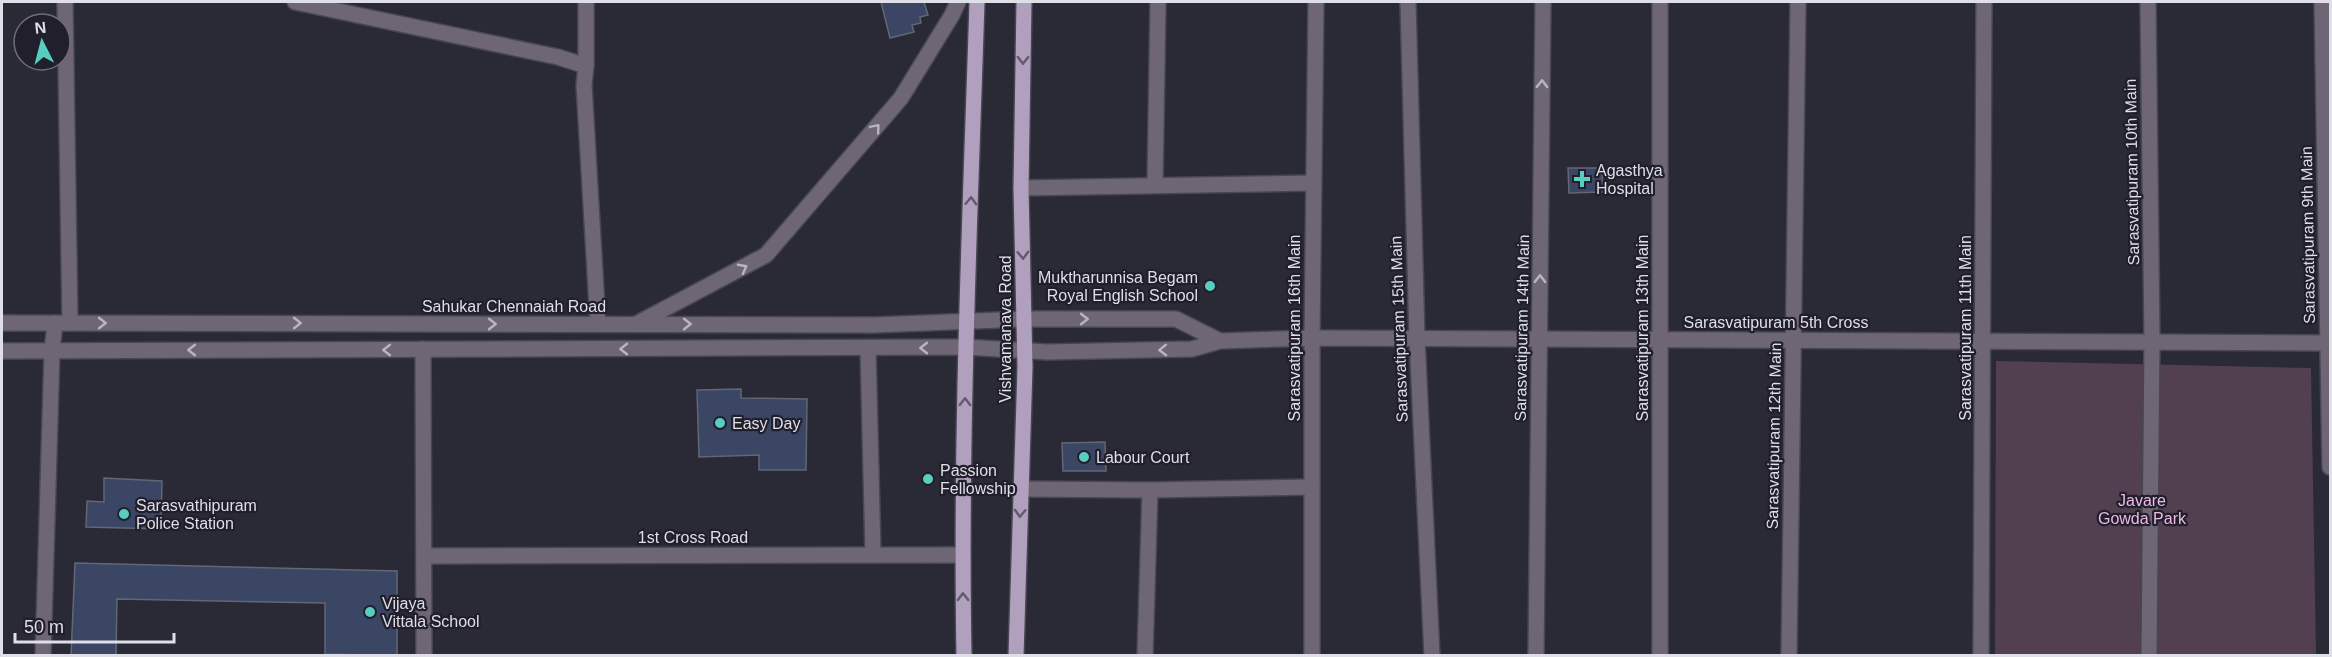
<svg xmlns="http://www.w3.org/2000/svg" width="2332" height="657" font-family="Arial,sans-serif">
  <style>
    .green { fill: #523f4f }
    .building { fill: #3b4664; stroke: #616775; stroke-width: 1.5 }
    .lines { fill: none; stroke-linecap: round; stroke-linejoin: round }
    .minor-casing { stroke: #474652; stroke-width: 18 }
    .major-casing { stroke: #474652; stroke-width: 18 }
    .minor { stroke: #6e6674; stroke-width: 15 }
    .major { stroke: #b1a0bd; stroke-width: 15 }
    .oneway { stroke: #62596d }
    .oneway2 { stroke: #b7b5bf }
    .poi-dot { fill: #58cec0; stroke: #211f2c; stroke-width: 2 }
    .labels { text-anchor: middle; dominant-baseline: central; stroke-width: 4.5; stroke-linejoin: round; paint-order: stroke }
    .poi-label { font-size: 16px; fill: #dfdfe7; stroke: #211f2c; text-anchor: start }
    .street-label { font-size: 16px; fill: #dfdfe7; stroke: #211f2c }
    .park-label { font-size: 16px; fill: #eeb9e6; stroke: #211f2c }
  </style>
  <rect width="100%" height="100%" fill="#2a2936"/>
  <path class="green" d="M1996 361 2311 368 2316 655 1995 656Z"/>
  <g class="building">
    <path d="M881 2H924L928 15 920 17 921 23 912 25 914 32 890 38Z"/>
    <path d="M1568 168H1602L1603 192 1569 193Z"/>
    <path d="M741 389V398L807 399 806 470H759V455L699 457 697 390Z"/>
    <path d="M1105 442 1106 471H1063L1062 443Z"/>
    <path d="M104 478 162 481 161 529 86 527 87 501 104 502Z"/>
    <path d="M75 563 397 571V656L325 654V603L117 599 116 656H71Z"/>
  </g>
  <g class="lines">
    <g class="minor-casing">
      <g id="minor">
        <path d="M65 2 70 323"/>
        <path d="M295 2 558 57 586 66 584 85 598 324"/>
        <path d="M1408 2 1417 338 1432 656"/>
        <path d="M2148 2 2152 342 2149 656"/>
        <path d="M2322 2 2330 467"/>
        <path d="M586 66V2"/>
        <path d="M1155 184 1158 2"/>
        <path d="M1021 188 1313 183"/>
        <path d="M2 323 874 325 1026 319H1176L1220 341"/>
        <path d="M638 323 766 255 901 98 952 15 958 2"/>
        <path d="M868 348 873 554"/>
        <path d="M423 349 424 656"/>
        <path d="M2 351 966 347 1047 352 1192 349 1220 341 1312 338 2330 343"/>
        <path d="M1021 489 1150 490 1312 487"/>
        <path d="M424 556 962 555"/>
        <path d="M43 656 52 351 55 323"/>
        <path d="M1145 656 1150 490"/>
        <path d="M1312 656V338L1316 2"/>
        <path d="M1536 656 1543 2"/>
        <path d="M1660 656V2"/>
        <path d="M1789 656 1798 2"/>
        <path d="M1981 656 1984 2"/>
      </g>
    </g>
    <g class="major-casing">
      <g id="major">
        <path d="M964 656C960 438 970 219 977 2"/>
        <path d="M1016 656 1025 367 1021 188 1024 2"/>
      </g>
    </g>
    <use href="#minor" class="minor"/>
    <use href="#major" class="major"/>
  </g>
  <defs><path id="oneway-chevron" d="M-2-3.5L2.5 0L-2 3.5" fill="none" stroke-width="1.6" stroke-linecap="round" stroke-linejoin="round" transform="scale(1.5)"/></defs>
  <g class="oneway">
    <use href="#oneway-chevron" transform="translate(1023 60) rotate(91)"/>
    <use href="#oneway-chevron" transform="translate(971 201) rotate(-88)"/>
    <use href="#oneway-chevron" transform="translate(1023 255) rotate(88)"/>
    <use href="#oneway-chevron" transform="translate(965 402) rotate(-89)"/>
    <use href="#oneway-chevron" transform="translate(1020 513) rotate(92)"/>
    <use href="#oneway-chevron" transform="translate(963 597) rotate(-91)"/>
  </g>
  <g class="oneway2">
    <use href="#oneway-chevron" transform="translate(1542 84) rotate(-89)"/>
    <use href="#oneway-chevron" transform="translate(876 128) rotate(-50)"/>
    <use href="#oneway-chevron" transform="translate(743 268) rotate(-28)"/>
    <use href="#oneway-chevron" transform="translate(1540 279) rotate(-89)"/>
    <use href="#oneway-chevron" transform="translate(1084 319)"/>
    <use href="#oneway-chevron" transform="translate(102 323)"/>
    <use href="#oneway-chevron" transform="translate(297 323)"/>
    <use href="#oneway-chevron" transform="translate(492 324)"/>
    <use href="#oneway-chevron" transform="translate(687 324)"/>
    <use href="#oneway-chevron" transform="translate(924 348) rotate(180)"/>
    <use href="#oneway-chevron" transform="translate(624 349) rotate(180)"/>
    <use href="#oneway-chevron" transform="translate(192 350) rotate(180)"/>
    <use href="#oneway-chevron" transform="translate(387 350) rotate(180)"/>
    <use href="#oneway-chevron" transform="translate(1163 350) rotate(179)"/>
  </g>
  <g class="poi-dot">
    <path d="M1579 170h6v6h6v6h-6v6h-6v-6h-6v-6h6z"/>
    <circle cx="1210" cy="286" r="6"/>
    <circle cx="720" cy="423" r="6"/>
    <circle cx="1084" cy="457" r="6"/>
    <circle cx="928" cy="479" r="6"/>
    <circle cx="124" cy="514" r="6"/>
    <circle cx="370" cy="612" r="6"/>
  </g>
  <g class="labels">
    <g class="poi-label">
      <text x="1596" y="170">Agasthya<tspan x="1596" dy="18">Hospital</tspan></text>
      <text x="1198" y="277" text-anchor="end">Muktharunnisa Begam<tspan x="1198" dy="18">Royal English School</tspan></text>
      <text x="732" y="423">Easy Day</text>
      <text x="1096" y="457">Labour Court</text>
      <text x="940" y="470">Passion<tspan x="940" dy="18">Fellowship</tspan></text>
      <text x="136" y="505">Sarasvathipuram<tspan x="136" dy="18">Police Station</tspan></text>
      <text x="382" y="603">Vijaya<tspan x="382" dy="18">Vittala School</tspan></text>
    </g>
    <g class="street-label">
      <text transform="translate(2132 172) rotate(-91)">Sarasvatipuram 10th Main</text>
      <text transform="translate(2308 235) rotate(-91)">Sarasvatipuram 9th Main</text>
      <text x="514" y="306">Sahukar Chennaiah Road</text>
      <text x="1776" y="322">Sarasvatipuram 5th Cross</text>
      <text transform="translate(1294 328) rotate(-90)">Sarasvatipuram 16th Main</text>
      <text transform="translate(1522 328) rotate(-89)">Sarasvatipuram 14th Main</text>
      <text transform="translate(1642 328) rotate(-90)">Sarasvatipuram 13th Main</text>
      <text transform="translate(1965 328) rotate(-90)">Sarasvatipuram 11th Main</text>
      <text transform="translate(1005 329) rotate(-90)">Vishvamanava Road</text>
      <text transform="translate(1399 329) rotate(-92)">Sarasvatipuram 15th Main</text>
      <text transform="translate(1774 436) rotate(-89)">Sarasvatipuram 12th Main</text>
      <text x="693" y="537">1st Cross Road</text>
    </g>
    <g class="park-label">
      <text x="2142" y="500">Javare<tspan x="2142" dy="18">Gowda Park</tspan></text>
    </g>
  </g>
  <rect width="2332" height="657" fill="none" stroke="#dfdfe7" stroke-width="6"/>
  <g transform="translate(42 42) rotate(354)"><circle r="28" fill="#211f2c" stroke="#6d6c77" stroke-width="1.5"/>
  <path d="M0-4.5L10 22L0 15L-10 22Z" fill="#58cec0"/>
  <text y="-9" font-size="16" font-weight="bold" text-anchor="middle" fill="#dfdfe7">N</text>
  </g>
  <path d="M15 633v9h159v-9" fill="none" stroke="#dfdfe7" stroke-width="3"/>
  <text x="24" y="633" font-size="18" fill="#dfdfe7" stroke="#211f2c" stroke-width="4.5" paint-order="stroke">50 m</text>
</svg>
